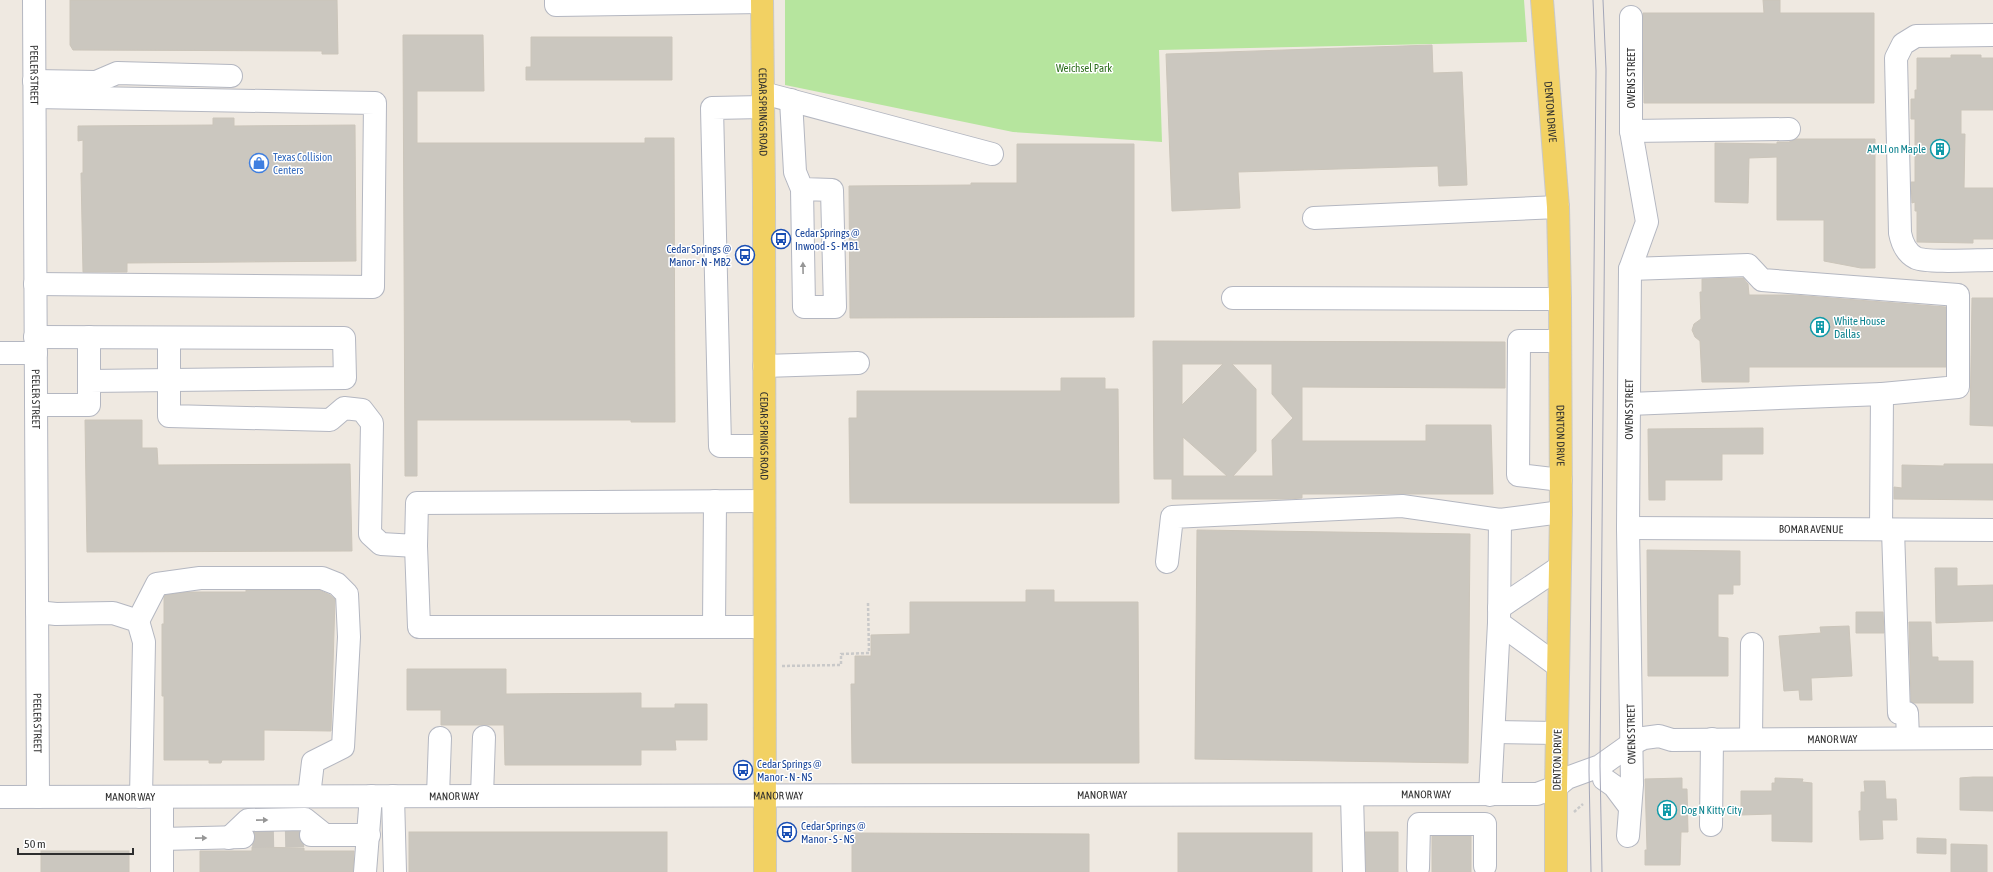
<svg xmlns="http://www.w3.org/2000/svg" width="1993" height="872" font-family="'Asap Condensed',sans-serif">
  <style>
    .green { fill: #b6e59e }
    .building { fill: #cbc7bf; stroke: #cbc5ba; fill-rule: evenodd }
    .lines { fill: none; stroke-linecap: round; stroke-linejoin: round }
    .minor-tunnel { stroke: #c8c4bd; stroke-width: 22; stroke-dasharray: 22 11; stroke-linecap: butt }
    .minor-casing { stroke: #b4b7c1; stroke-width: 24 }
    .major-casing { stroke: #c9c9c9; stroke-width: 24 }
    .path { stroke: #c9c9c9; stroke-width: 2.5; stroke-dasharray: 3 2; stroke-linecap: butt }
    .minor { stroke: #fff; stroke-width: 22 }
    .major { stroke: #f2d163; stroke-width: 22 }
    .tram { stroke: #a3a6b8; stroke-width: 1 }
    .oneway { fill: #969696 }
    .labels { text-anchor: middle; dominant-baseline: central; stroke-width: 3; stroke-linejoin: round; paint-order: stroke }
    .park-label { font-size: 11px; fill: #2c6e1b; stroke: #fff }
    .street-label { font-size: 11px; fill: #2e2e2e; stroke: #fff }
    .culture-label { font-size: 11px; fill: #0d838f; stroke: #fff; text-anchor: start }
    .shop-label { font-size: 11px; fill: #366cbe; stroke: #fff; text-anchor: start }
    .transit-label { font-size: 11px; fill: #164399; stroke: #fff; text-anchor: start }
  </style>
  <rect width="100%" height="100%" fill="#efe9e1"/>
  <path class="green" d="M785 0H1524L1527 42 1159 50 1162 142 1013 132 785 85Z"/>
  <g class="building">
    <path d="M70 0H337L338 54H322V51L73 50 70 45Z"/>
    <path d="M1763 0H1780V13H1874V103H1644L1643 13H1764Z"/>
    <path d="M403 35H483L484 91H417V143H645V138H674L675 422H631V420H417V476H405Z"/>
    <path d="M531 37H672V80H526V67H531Z"/>
    <path d="M1432 45 1433 73 1462 72 1467 185 1439 186 1438 166 1238 172 1240 208 1172 211 1166 54Z"/>
    <path d="M1951 55H1981V58H1993V110H1961V134H1965L1964 188H1993V239H1973V243L1917 242V211H1915V202L1912 203 1911 182H1915V119H1911V99H1915V90H1917V58H1951Z"/>
    <path d="M213 118H234V126L355 125 356 261 127 263V272H83L81 173H83V140L78 141V126L213 125Z"/>
    <path d="M1796 139H1875V268H1861L1824 261V220H1777V157L1749 158 1748 203 1715 202V143L1777 144V142H1789Z"/>
    <path d="M1017 144H1134V317L850 318 849 186 971 185V183H1017Z"/>
    <path d="M1743 278 1748 284 1749 295H1793L1946 307V367H1749V382H1702L1700 341 1695 337 1692 330 1694 324 1701 319 1700 292H1702V279Z"/>
    <path d="M1972 298H1993V426L1970 425Z"/>
    <path d="M1153 341 1505 342V388L1302 387V441H1426V425H1491L1493 494H1302V498L1288 499H1172V479H1154ZM1182 364H1223L1182 405ZM1232 364H1272V394L1293 418 1272 440 1273 476H1233L1256 451V389ZM1183 437 1227 476H1183Z"/>
    <path d="M1061 378H1105V389H1118L1119 503H850L849 418H857V391H1061Z"/>
    <path d="M85 420H142V448H157L158 465 350 464 352 551 87 552Z"/>
    <path d="M1763 428V454H1722V480H1665V500H1649L1648 429Z"/>
    <path d="M1944 464H1993V500L1894 499V487L1902 488V465L1944 466Z"/>
    <path d="M1197 530 1470 534 1468 763 1195 759Z"/>
    <path d="M1647 550 1740 551V585H1733V594H1718V637L1728 638V676H1648Z"/>
    <path d="M1935 568H1957V586L1993 585V621L1936 623Z"/>
    <path d="M246 590H319L330 595 335 599 331 731 264 730V760H222L221 763H209V760H164V696H162V624H164V597L165 595 188 592H246Z"/>
    <path d="M1026 590H1054V602H1138L1139 763H852L851 684H855V656H871V635L910 634V602H1026Z"/>
    <path d="M1856 612H1883L1884 633H1856Z"/>
    <path d="M1909 622H1931L1932 657H1938V661H1973V703H1914L1911 702Z"/>
    <path d="M1849 626 1852 676 1811 678 1812 700H1800L1799 690 1784 691 1779 636 1821 633 1820 627Z"/>
    <path d="M407 669H506V694L641 693V708H675V704H707V740H675L676 750H641V765H505L504 725H441V710H407Z"/>
    <path d="M1973 777H1993V811L1960 810V778Z"/>
    <path d="M1682 778V789H1687L1688 832H1681L1680 865H1645V850H1647L1645 779Z"/>
    <path d="M1775 778 1803 779 1802 782 1812 783V842L1772 841V814L1741 815V791H1772V783H1775Z"/>
    <path d="M1864 781H1885L1886 799H1896L1897 820H1882L1883 839 1860 840 1859 811H1861V792H1865Z"/>
    <rect x="409" y="832" width="258" height="40"/>
    <path d="M1365 832H1398V872H1366Z"/>
    <path d="M852 833 1089 834V872H852Z"/>
    <rect x="1178" y="833" width="134" height="39"/>
    <rect x="1432" y="836" width="39" height="36"/>
    <path d="M1917 838 1946 839V854L1917 853Z"/>
    <path d="M1951 844 1987 845V872H1951Z"/>
    <path d="M252 847 304 848V851H354L353 872H200V851H252Z"/>
    <rect x="41" y="851" width="88" height="21"/>
  </g>
  <g class="lines">
    <path class="minor-tunnel" d="M252 837 304 836"/>
    <g class="minor-casing">
      <g id="minor">
        <path id="s1" d="M34 0 38 797"/>
        <path d="M556 0V5L762 2"/>
        <path d="M1993 35 1916 36 1903 44 1896 58 1900 233C1902 243 1906 253 1916 258 1928 263 1977 260 1993 260"/>
        <path d="M34 81 96 82 117 73 231 76"/>
        <path d="M763 93 992 154"/>
        <path d="M35 97 375 103 373 287 35 284"/>
        <path d="M791 100 795 172 802 189 804 307H835L832 190 802 189"/>
        <path d="M763 107 712 108 720 446H764"/>
        <path d="M1631 131 1789 129"/>
        <path d="M1314 218 1558 207"/>
        <path d="M1630 269 1748 265 1762 280 1958 295V387L1882 394"/>
        <path d="M1233 298 1560 299"/>
        <path d="M35 337 344 338 345 378 89 381V405H36"/>
        <path d="M169 338V416L330 420 344 408 362 410 372 423 370 534 381 544 416 546 417 503 764 501"/>
        <path d="M1560 341H1519L1518 475 1561 480"/>
        <path d="M0 353H36"/>
        <path d="M764 366 858 363"/>
        <path d="M89 381V337"/>
        <path d="M1629 404 1882 394 1881 529"/>
        <path id="s2" d="M1628 528 1993 530"/>
        <path d="M1893 530 1899 713H1907L1908 738"/>
        <path d="M416 546 419 627H764"/>
        <path d="M1167 562 1172 517 1402 506 1500 520 1561 512"/>
        <path d="M1499 608 1560 567"/>
        <path d="M37 612 56 614 113 613 138 621 144 642 141 797"/>
        <path d="M138 621 157 584 200 578H322L337 584 347 594 349 637 343 747 313 762 309 796"/>
        <path d="M1499 623 1558 666"/>
        <path d="M714 627 715 501"/>
        <path d="M1494 732 1557 733"/>
        <path d="M1751 738 1752 644"/>
        <path d="M1604 779 1614 786 1629 806"/>
        <path d="M1352 795 1354 872"/>
        <path d="M1490 795 1499 623 1500 520"/>
        <path d="M393 796 395 872"/>
        <path d="M438 796 440 738"/>
        <path d="M482 796 484 737"/>
        <path id="s3" d="M0 797 1537 794 1556 787 1567 778 1600 766 1631 744 1644 738 1659 736 1672 740 1993 738"/>
        <path d="M1711 825 1712 739"/>
        <path d="M311 835H369"/>
        <path id="s4" d="M1628 836 1632 785 1628 528 1630 269 1647 222 1631 131V17"/>
        <path d="M229 838 248 820 305 819 325 835"/>
        <path d="M162 839 243 837"/>
        <path d="M1418 868 1419 824H1485V866"/>
        <path d="M162 872V797"/>
        <path d="M365 872 371 796"/>
      </g>
    </g>
    <g class="major-casing">
      <g id="major">
        <path id="s5" d="M762 0 764 193 765 872"/>
        <path id="s6" d="M1542 0 1558 207 1560 299 1561 512 1556 787V872"/>
      </g>
    </g>
    <g class="path">
      <path d="M782 666 841 665V654L869 653 868 603"/>
      <path d="M1574 812 1583 804"/>
    </g>
    <use href="#minor" class="minor"/>
    <use href="#major" class="major"/>
    <g class="tram">
      <path d="M1591 872 1589 771 1596 71 1593 0"/>
      <path d="M1602 872 1600 766 1606 69 1603 0"/>
    </g>
  </g>
  <defs><path id="oneway-solid" d="M-6-.8H1V-3.2L6.5 0L1 3.2V.8H-6Z"/></defs>
  <g class="oneway">
    <use href="#oneway-solid" transform="translate(803 268) rotate(-91)"/>
    <use href="#oneway-solid" transform="translate(262 820) rotate(-1)"/>
    <use href="#oneway-solid" transform="translate(201 838) rotate(-1)"/>
  </g>
  <defs>
    <g id="building-ring" transform="scale(1)"><circle r="9.5" fill="#fff" stroke="#0f9aa8" stroke-width="1.5"/><path d="M-4-6H4V6H1V3H-1V6H-4ZM-2.5-4.3h1.7v1.8h-1.7ZM.8-4.3h1.7v1.8H.8ZM-2.5-1h1.7V.8h-1.7ZM.8-1h1.7V.8H.8Z" fill="#0f9aa8"/></g>
    <g id="shop-ring" transform="scale(1)"><circle r="9.5" fill="#fff" stroke="#3f7fe0" stroke-width="1.5"/><path d="M-5-2.5h2.3a2.7 3.5 0 0 1 5.4 0H5L5.5 6h-11ZM-1.5-2.5h3a1.5 2.3 0 0 0-3 0Z" fill="#3f7fe0"/></g>
    <g id="bus-ring" transform="scale(1)"><circle r="9.5" fill="#fff" stroke="#1a4fb4" stroke-width="1.5"/><path d="M-5-6H5V4H4V6H2V4H-2V6H-4V4H-5ZM-3.5-4V0h7V-4ZM-3.5 1.2v1.5H-2V1.2ZM2 1.2v1.5H3.5V1.2Z" fill="#1a4fb4"/></g>
  </defs>
  <g fill-rule="evenodd">
    <use href="#building-ring" x="1940" y="149"/>
    <use href="#shop-ring" x="259" y="163"/>
    <use href="#bus-ring" x="781" y="239"/>
    <use href="#bus-ring" x="745" y="255"/>
    <use href="#building-ring" x="1820" y="327"/>
    <use href="#bus-ring" x="743" y="770"/>
    <use href="#building-ring" x="1667" y="810"/>
    <use href="#bus-ring" x="787" y="832"/>
  </g>
  <g class="labels">
    <g class="park-label">
      <text x="1084" y="68">Weichsel Park</text>
    </g>
    <g class="street-label">
      <text stroke="none"><textPath href="#s1" startOffset="75">PEELER STREET</textPath></text>
      <text transform="translate(1631 78) rotate(-90)">OWENS STREET</text>
      <text stroke="none"><textPath href="#s5" startOffset="112">CEDAR SPRINGS ROAD</textPath></text>
      <text stroke="none"><textPath href="#s6" startOffset="112">DENTON DRIVE</textPath></text>
      <text stroke="none"><textPath href="#s1" startOffset="399">PEELER STREET</textPath></text>
      <text stroke="none"><textPath href="#s4" startOffset="427">OWENS STREET</textPath></text>
      <text stroke="none"><textPath href="#s5" startOffset="436">CEDAR SPRINGS ROAD</textPath></text>
      <text stroke="none"><textPath href="#s6" startOffset="436">DENTON DRIVE</textPath></text>
      <text stroke="none"><textPath href="#s2" startOffset="183">BOMAR AVENUE</textPath></text>
      <text stroke="none"><textPath href="#s1" startOffset="723">PEELER STREET</textPath></text>
      <text transform="translate(1631 734) rotate(-91)">OWENS STREET</text>
      <text stroke="none"><textPath href="#s3" startOffset="1848">MANOR WAY</textPath></text>
      <text transform="translate(1557 760) rotate(-89)">DENTON DRIVE</text>
      <text stroke="none"><textPath href="#s3" startOffset="778">MANOR WAY</textPath></text>
      <text stroke="none"><textPath href="#s3" startOffset="1102">MANOR WAY</textPath></text>
      <text stroke="none"><textPath href="#s3" startOffset="1426">MANOR WAY</textPath></text>
      <text stroke="none"><textPath href="#s3" startOffset="454">MANOR WAY</textPath></text>
      <text stroke="none"><textPath href="#s3" startOffset="130">MANOR WAY</textPath></text>
    </g>
    <g class="culture-label">
      <text x="1926" y="149" text-anchor="end">AMLI on Maple</text>
      <text x="1834" y="321">White House<tspan x="1834" dy="13">Dallas</tspan></text>
      <text x="1681" y="810">Dog N Kitty City</text>
    </g>
    <g class="shop-label">
      <text x="273" y="157">Texas Collision<tspan x="273" dy="13">Centers</tspan></text>
    </g>
    <g class="transit-label">
      <text x="795" y="233">Cedar Springs @<tspan x="795" dy="13">Inwood - S - MB1</tspan></text>
      <text x="731" y="249" text-anchor="end">Cedar Springs @<tspan x="731" dy="13">Manor - N - MB2</tspan></text>
      <text x="757" y="764">Cedar Springs @<tspan x="757" dy="13">Manor - N - NS</tspan></text>
      <text x="801" y="826">Cedar Springs @<tspan x="801" dy="13">Manor - S - NS</tspan></text>
    </g>
  </g>
  <path d="M18 848v6h115v-6" fill="none" stroke="#2e2e2e" stroke-width="2"/>
  <text x="24" y="848" font-size="12" fill="#2e2e2e" stroke="#ffffff" stroke-width="3" paint-order="stroke">50 m</text>
</svg>
